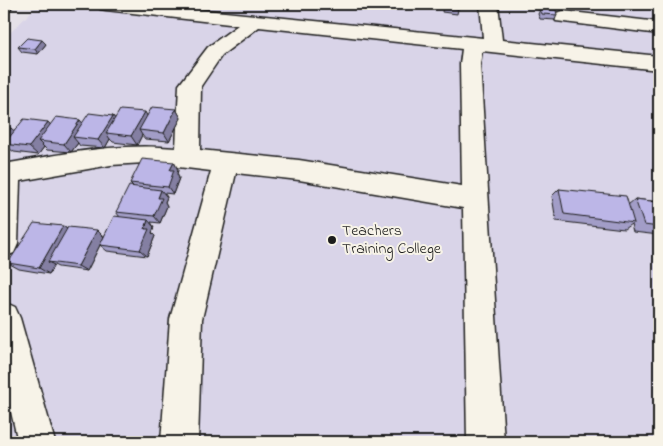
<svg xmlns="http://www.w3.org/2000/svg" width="663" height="446" font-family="'Indie Flower',sans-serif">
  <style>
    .built { fill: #d9d4e8 }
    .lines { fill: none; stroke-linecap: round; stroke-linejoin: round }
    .minor-casing { stroke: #1c1c1c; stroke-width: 3 }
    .minor { fill: #f7f3e8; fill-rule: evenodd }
    .wall { fill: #a29dc7; stroke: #1c1c1c }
    .shaded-wall { fill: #847fa2; stroke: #1c1c1c }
    .building { fill: #bcb6e7; stroke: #1c1c1c }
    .poi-dot { fill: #1c1c1c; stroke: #f7f3e8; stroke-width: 2 }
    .labels { text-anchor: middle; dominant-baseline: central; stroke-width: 4; stroke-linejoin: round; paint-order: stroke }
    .poi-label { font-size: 16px; fill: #1c1c1c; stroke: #f7f3e8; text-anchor: start }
  </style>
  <rect width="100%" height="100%" fill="#e5e1e8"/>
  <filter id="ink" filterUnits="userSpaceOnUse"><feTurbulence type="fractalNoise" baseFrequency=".02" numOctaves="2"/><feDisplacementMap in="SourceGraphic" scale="10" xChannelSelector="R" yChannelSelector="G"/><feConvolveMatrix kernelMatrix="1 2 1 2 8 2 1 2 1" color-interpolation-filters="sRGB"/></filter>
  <g filter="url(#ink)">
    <path class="built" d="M39 4H659V442H4V39Z"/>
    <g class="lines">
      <g class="minor-casing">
        <g id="minor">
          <path d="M4 4H14L10 9 4 10Z"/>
          <path d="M98 4H146L483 38 480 4H498L502 40 659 56V70L482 51 480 64 504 442H467L463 208 299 180 236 173 202 319 198 442H161L170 319 211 171 145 163 111 165 20 181 18 244 14 253 4 257V164C61 154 118 142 176 148L179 85 208 47 238 25 106 10 100 9ZM259 27 462 49 460 64 462 186 299 160 200 150 201 86 222 55Z"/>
          <path d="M563 11 659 22V34L556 21 554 17 556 13Z"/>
          <path d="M4 302 15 307 20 318 55 442H18L4 382Z"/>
        </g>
      </g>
      <use href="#minor" class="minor"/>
    </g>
    <g class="wall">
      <path d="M443 4H458V9L457 14 442 12Z"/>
      <path d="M519 4H569L566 8H559L558 9H552L557 15 555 20 540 19 538 14 540 10H538L529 5Z"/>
      <path d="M46 44 38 54 22 52 18 47Z"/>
      <path d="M176 109 181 118 169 141 145 139 142 135 137 145 113 142 110 139 105 148 80 146 78 143 71 152 47 150 44 147 38 155 14 152 10 149 4 157V127L14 131 48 122 50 125 80 120 82 123 113 116 115 119 147 116Z"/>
      <path d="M174 162 178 170 177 174 179 178 173 194 164 193 167 197 165 202 167 206 160 223 151 222 154 227 152 233 155 236 147 256 107 251 100 245 87 271 58 267 54 265 49 274 19 269 8 263 63 226 67 229 104 236 120 217 116 212 134 187 130 183Z"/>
      <path d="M559 189 628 205 635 199 659 202V235L633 232 631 224 624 229 556 221 552 196Z"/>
    </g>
    <g class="shaded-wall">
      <path d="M42 40 46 44 38 54 35 49Z"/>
      <path d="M176 109 181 118 169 141 164 133Z"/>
      <path d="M145 112 150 121 139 130 142 135 137 145 131 136Z"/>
      <path d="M113 116 119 125 106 133 110 139 105 148 98 140Z"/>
      <path d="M80 120 87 128 73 137 78 143 71 152 64 144Z"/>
      <path d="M48 122 56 131 38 141 44 147 38 155 29 147Z"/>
      <path d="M11 128 20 136 4 144 10 149 4 157V137Z"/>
      <path d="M174 162 178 170 177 174 179 178 173 194 168 187 170 170Z"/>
      <path d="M161 190 167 197 165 202 167 206 160 223 154 216 158 198Z"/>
      <path d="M148 220 154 227 152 233 155 236 147 256 140 250 145 229Z"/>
      <path d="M63 226 72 233 48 262 54 265 49 274 39 268Z"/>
      <path d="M97 230 104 237 87 271 78 266Z"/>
    </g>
    <g class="building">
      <path d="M443 4H458V9L443 7Z"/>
      <path d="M541 9 556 10 557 15 542 14Z"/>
      <path d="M27 38 42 40 35 49 18 47Z"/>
      <path d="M152 107 176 109 164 133 139 130Z"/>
      <path d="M120 110 145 112 131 136 106 133Z"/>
      <path d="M89 113 113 116 98 140 73 137Z"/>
      <path d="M56 117 80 120 64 144 38 141Z"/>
      <path d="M24 119 48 122 29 147 4 144Z"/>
      <path d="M4 127 11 128 4 137Z"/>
      <path d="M142 159 174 162 170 170H174L168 187 130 183Z"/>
      <path d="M129 186 161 190 158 198H162L154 216 116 212Z"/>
      <path d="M559 189 626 196 634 223 564 214Z"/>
      <path d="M635 199 659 202V227L644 225Z"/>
      <path d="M114 216 148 220 145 229H149L140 250 100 245Z"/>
      <path d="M34 223 63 226 39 268 8 263Z"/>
      <path d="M68 227 97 230 78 266 48 262Z"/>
    </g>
  </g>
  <circle class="poi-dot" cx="332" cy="240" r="5"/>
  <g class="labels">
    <g class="poi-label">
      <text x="342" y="231">Teachers<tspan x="342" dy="18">Training College</tspan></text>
    </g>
  </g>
  <rect width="663" height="446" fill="none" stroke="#f7f3e8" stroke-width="20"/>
  <rect x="10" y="10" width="643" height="426" fill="none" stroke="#1c1c1c" stroke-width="2" filter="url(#ink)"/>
</svg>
